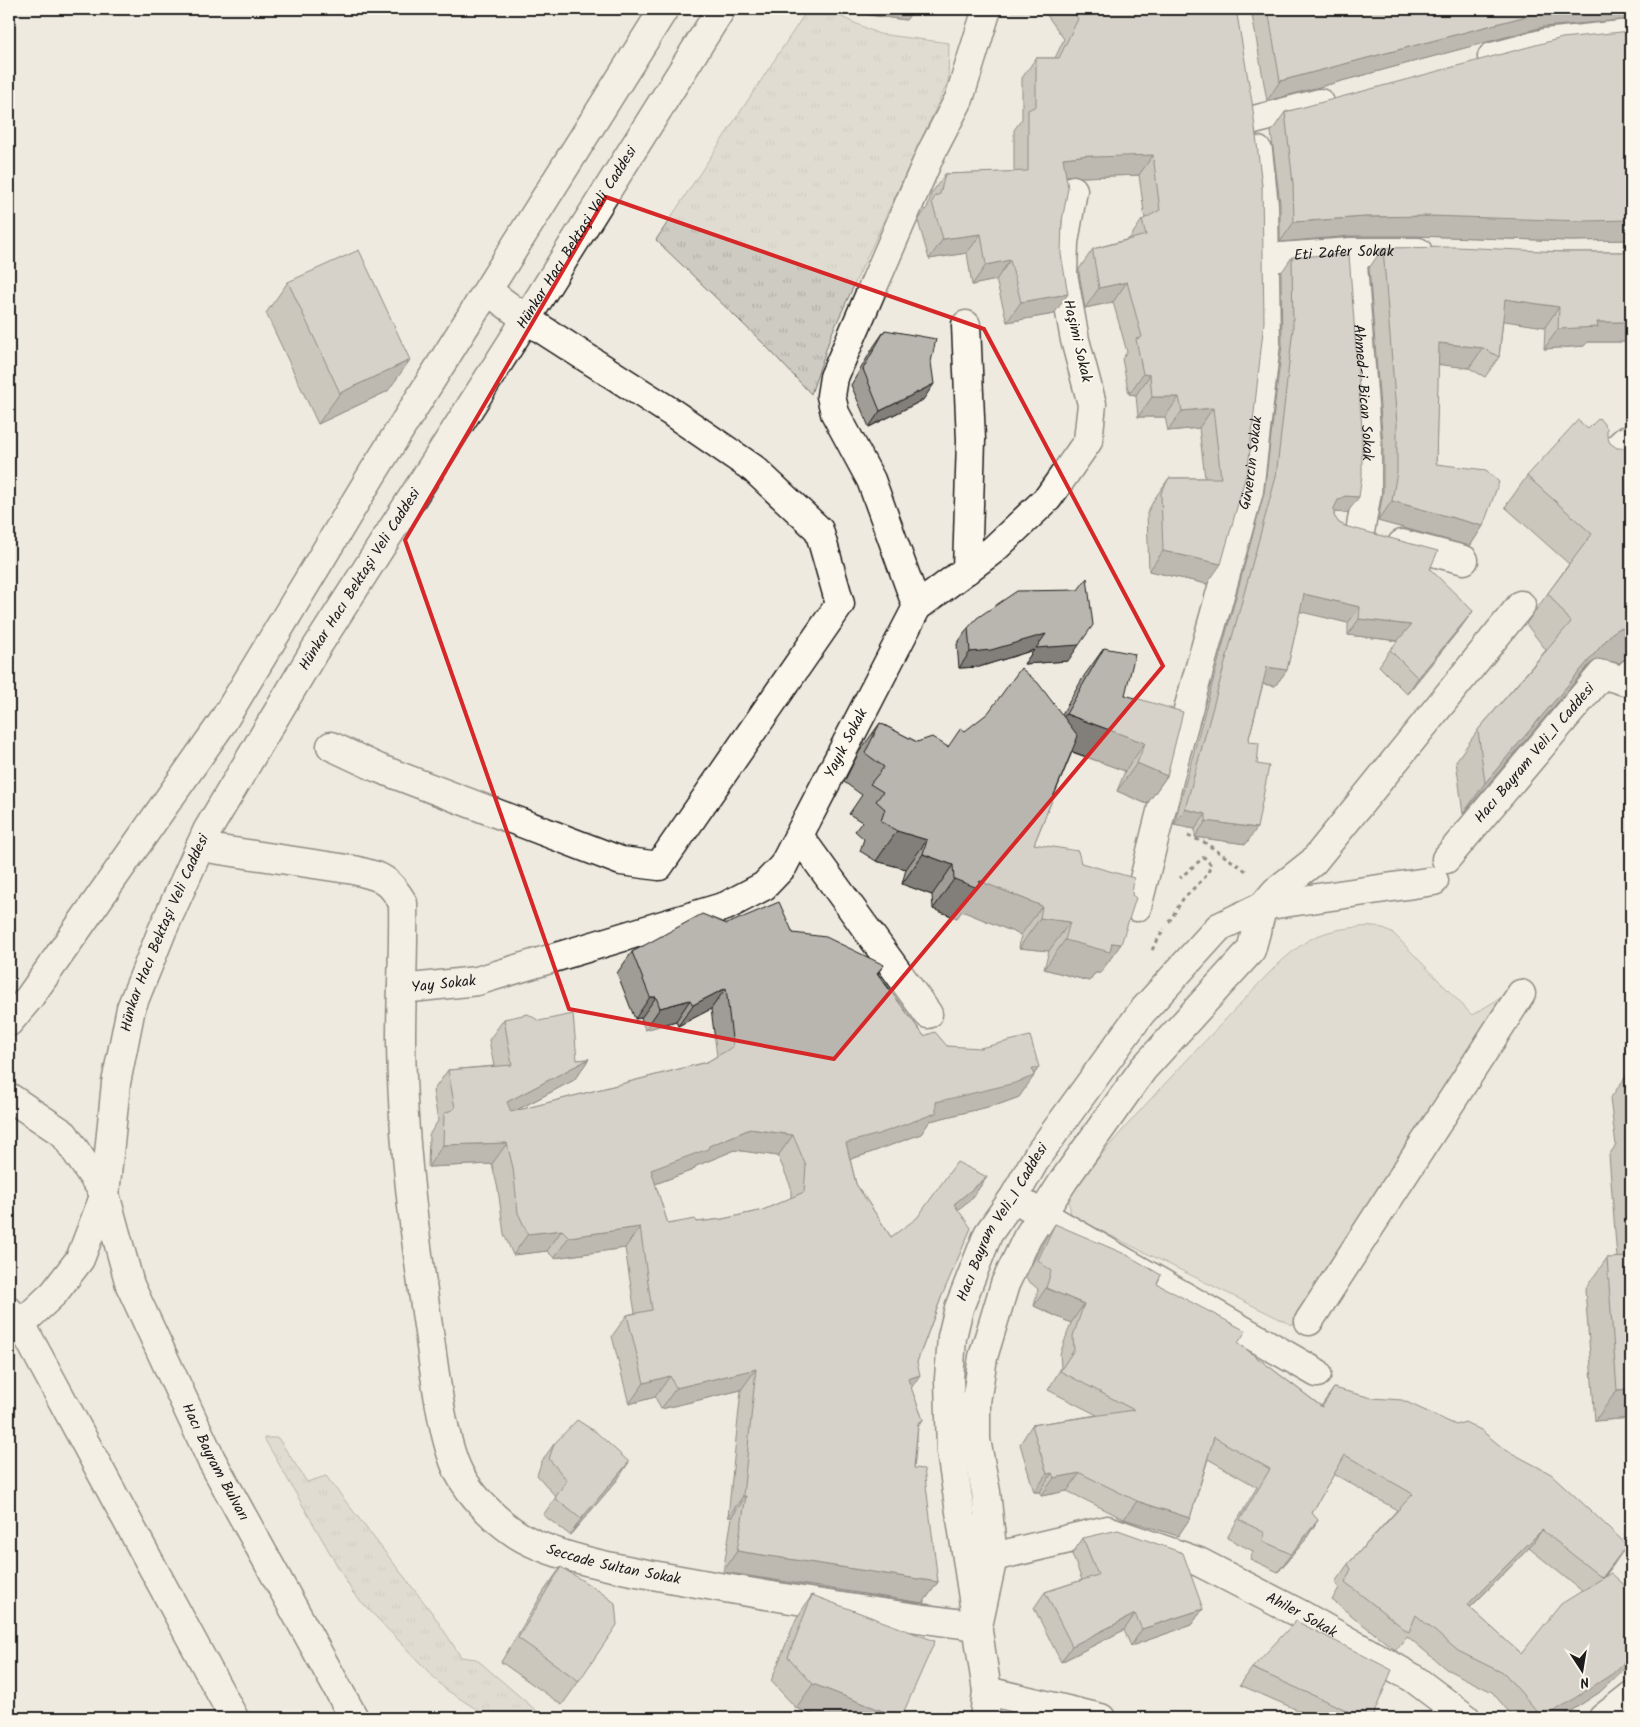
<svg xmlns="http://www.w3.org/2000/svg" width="1640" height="1727" font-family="Kalam,sans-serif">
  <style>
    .grass { fill: url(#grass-tufts); stroke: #75746f }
    .park { fill: #ceccc2; stroke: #75746f }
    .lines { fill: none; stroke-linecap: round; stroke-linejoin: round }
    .minor-casing { stroke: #1c1c1c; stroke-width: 31 }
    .major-casing { stroke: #1c1c1c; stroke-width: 31 }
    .path { stroke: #1c1c1c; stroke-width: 3; stroke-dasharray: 4 4; stroke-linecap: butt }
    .minor { stroke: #fbf7ec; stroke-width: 28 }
    .major { stroke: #fbf7ec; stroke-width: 28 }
    .wall { fill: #9f9d96; stroke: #1c1c1c; fill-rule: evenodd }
    .shaded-wall { fill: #827f7a; stroke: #1c1c1c }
    .building { fill: #b9b6af; stroke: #1c1c1c; fill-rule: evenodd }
    .marked { fill: none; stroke: #d62828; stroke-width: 4; stroke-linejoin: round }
    .labels { text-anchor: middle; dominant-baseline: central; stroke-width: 4; stroke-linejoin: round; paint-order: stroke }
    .street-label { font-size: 15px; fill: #1c1c1c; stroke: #fbf7ec }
  </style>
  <defs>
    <pattern id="grass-tufts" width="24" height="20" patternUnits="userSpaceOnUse" patternTransform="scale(1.25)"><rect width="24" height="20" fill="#ceccc2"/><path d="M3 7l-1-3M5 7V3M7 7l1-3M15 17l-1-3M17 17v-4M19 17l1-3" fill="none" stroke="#b0afa6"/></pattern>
  </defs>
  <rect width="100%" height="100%" fill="#eeeadf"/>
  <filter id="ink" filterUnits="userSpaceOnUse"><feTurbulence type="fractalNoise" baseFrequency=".02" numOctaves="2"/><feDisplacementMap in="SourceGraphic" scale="10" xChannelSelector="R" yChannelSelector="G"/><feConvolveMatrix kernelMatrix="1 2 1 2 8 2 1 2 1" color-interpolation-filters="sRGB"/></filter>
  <g filter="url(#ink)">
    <g class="grass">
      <path d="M808 9H824L879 34 949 43 948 82 831 335 811 394 764 344 656 240Z"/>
      <path d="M264 1438H278L307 1482 326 1476 433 1614 461 1657 476 1659 545 1718H490L445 1689 353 1593Z"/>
    </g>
    <path class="park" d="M1377 926 1394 934 1472 1015 1512 991 1292 1325 1071 1216 1068 1196C1116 1134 1171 1077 1225 1020 1250 994 1274 964 1304 943 1325 929 1352 927 1377 926Z"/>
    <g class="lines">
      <g class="minor-casing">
        <g id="minor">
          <path d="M1492 57 1545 43 1631 34"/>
          <path d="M1254 120 1320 103"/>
          <path id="s1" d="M1352 252 1367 444V492L1360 532"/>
          <path id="s2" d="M1265 258 1352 252H1418"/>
          <path d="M966 325 971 440 967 570"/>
          <path d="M1600 464 1625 441H1631"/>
          <path d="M1402 544 1464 560"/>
          <path d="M917 607 871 480 835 413 831 396 834 377 931 153 959 99 987 9"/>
          <path d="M331 746 378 768 621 861 659 866 840 604 819 530 754 469 671 412 526 319 488 291"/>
          <path d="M799 836 928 1014"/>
          <path id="s3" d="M200 847 354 870C381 877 388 877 403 903 404 948 401 994 401 1039 402 1140 415 1240 430 1339 435 1376 443 1441 459 1473 470 1494 492 1517 512 1531 547 1557 625 1570 669 1578 772 1597 875 1613 978 1626"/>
          <path id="s4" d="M1446 859 1602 674 1624 681 1631 673"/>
          <path id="s5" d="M1137 907 1174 760 1249 491 1266 343 1264 205 1258 151"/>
          <path id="s6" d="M402 989 477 981 726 906 764 886 783 866 917 607 993 550 1048 498 1088 441 1092 404 1075 340 1063 274 1064 242 1073 190"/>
          <path d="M9 1022 29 998 222 723 374 471 664 9"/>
          <path id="s7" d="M105 1194 116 1083 131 1008 162 931 207 831 313 653 508 348 721 9"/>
          <path d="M1026 1205 1317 1373"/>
          <path d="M1309 1321 1521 994"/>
          <path id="s8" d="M993 1557 1107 1530 1199 1562 1300 1614 1413 1678 1466 1718"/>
          <path d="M978 1626 993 1557 986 1492 976 1440V1402L983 1357 1005 1284 1027 1238 1064 1180 1143 1069 1251 950 1263 906 1275 892 1313 862 1521 605"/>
          <path d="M987 1691 1101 1718"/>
          <path id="s9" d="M984 1718 987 1691 951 1452 949 1379 952 1337 959 1308 988 1234 1014 1197 1038 1155 1141 1013 1219 927 1263 906 1434 881"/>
          <path d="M1603 1718 1631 1696"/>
        </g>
      </g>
      <g class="major-casing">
        <g id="major">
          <path id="s10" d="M9 1097 64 1134 105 1194 130 1285 211 1459 354 1718"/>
          <path d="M9 1311 21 1324 234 1718"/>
          <path d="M21 1324 54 1293 80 1259 105 1194"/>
        </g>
      </g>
      <g class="path">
        <path d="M1188 836 1204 842 1249 873"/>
        <path d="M1169 922 1183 899 1207 875 1211 865 1204 857 1180 878"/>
        <path d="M1152 950 1164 929"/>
      </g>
      <use href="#minor" class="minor"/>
      <use href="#major" class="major"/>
    </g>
    <g class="wall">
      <path d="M869 9H914L906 20 869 15Z"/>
      <path d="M1002 9H1236L1262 186 1207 584 1149 571 1147 513 1155 498 1169 478H1205L1199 428 1168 431 1165 417H1138L1136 395 1129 394 1122 359 1127 352 1113 302 1085 308 1079 273V269L1093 249 1129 239 1142 220 1145 219 1139 175 1081 177 1075 175 1066 176 1054 314 1007 322 996 280 972 285 967 253 929 259 918 221 921 216 928 206 931 194 945 174 1014 172V130L1022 119V78L1036 58H1055L1064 39 1044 11H1002Z"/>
      <path d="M1251 9H1631V19L1543 27 1267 101Z"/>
      <path d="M1631 31V240L1570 241 1416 236H1351L1280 242V203L1271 132 1285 112Z"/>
      <path d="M1383 248 1563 252H1625L1631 251V342H1588L1584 346 1544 349 1545 327 1503 320 1499 357 1485 377 1469 368 1438 364 1436 464 1483 526 1470 546 1378 521 1383 492V444L1369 268Z"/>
      <path d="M1292 257 1347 513 1334 512V516L1339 523 1430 569 1462 626 1407 694 1379 666 1390 650 1398 641 1348 635V623L1300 611 1287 670 1275 686 1263 684 1248 742 1246 844 1195 837V829L1174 825 1264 493 1282 345 1281 273Z"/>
      <path d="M288 282 388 391 318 424 266 313Z"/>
      <path d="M885 330 923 400 869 427 851 385 874 346Z"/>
      <path d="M1588 429 1607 436 1626 658 1619 663 1598 659 1590 664 1463 814 1456 761 1478 730 1546 650 1526 624 1548 593 1569 564 1505 507 1527 476Z"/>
      <path d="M968 628 1068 661 1024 664 1034 650 979 667 959 668 957 644Z"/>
      <path d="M1104 648 1125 695 1167 776 1147 804 1117 791 1125 771 1072 752 1034 844 1081 863 1121 944 1100 973H1095L1089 981 1044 969 1049 951 1019 948 1021 935 962 911 957 918 933 909 932 895 902 884 906 869 876 861 860 851 864 839 855 831 862 822 849 814 862 795 844 782 859 752 880 723 917 742 948 747 965 731 1062 714 1084 676Z"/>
      <path d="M727 924 793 933 884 965 878 973 924 1036 947 1046 1039 1067 1019 1097 1000 1104 930 1121 921 1134 864 1155 850 1159 856 1184 891 1237 987 1177 972 1198 958 1209 941 1298 917 1362 911 1388 923 1420 918 1427 914 1468 938 1582 923 1603 723 1572 732 1517H728L741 1390 661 1409 655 1397 629 1404 612 1336 627 1315 635 1313 625 1248 554 1258 547 1251 513 1255 504 1234 498 1189 492 1164 428 1167 429 1135 438 1121 433 1091 448 1070 494 1066 489 1040 504 1019 577 1060 589 1059 574 1080 515 1111 707 1062 717 1056 711 1009 678 1026 676 1021 645 1030 641 1018 635 1019 617 973 632 952ZM735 1150 778 1156 791 1187V1198L763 1210 723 1219 697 1222 668 1224 655 1184 693 1170 696 1166Z"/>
      <path d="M1631 1069V1418L1595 1421 1585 1289 1607 1258H1617L1609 1155 1616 1145 1610 1099Z"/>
      <path d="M1055 1224 1157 1284 1238 1343 1321 1406 1334 1388 1614 1564 1604 1578 1631 1591V1662L1600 1692 1560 1718H1514L1492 1692 1446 1669 1407 1636 1396 1650 1394 1649 1332 1600 1339 1588 1335 1582 1348 1564 1397 1510 1334 1474 1312 1513 1306 1539 1278 1572 1250 1559 1253 1551 1227 1538 1257 1487 1208 1459 1190 1518 1178 1536 1124 1519 1067 1491 1041 1496 1040 1492H1034L1020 1444 1032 1425 1097 1415 1048 1390 1061 1368 1060 1354 1071 1323 1034 1306 1038 1289 1025 1278 1043 1243ZM1529 1548 1582 1591 1521 1654 1470 1608Z"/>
      <path d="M554 1444 618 1479 570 1535 543 1515 556 1497 537 1475 542 1461Z"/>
      <path d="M1083 1538 1203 1609 1191 1625 1131 1646 1124 1630 1061 1662 1034 1608 1045 1592 1082 1580 1072 1554Z"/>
      <path d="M561 1567 579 1681 562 1705 501 1662 544 1591Z"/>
      <path d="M812 1595 901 1718H822L796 1708 771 1681 796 1619Z"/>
      <path d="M1252 1668 1372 1718H1316L1240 1685Z"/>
    </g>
    <g class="shaded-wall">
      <path d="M873 9H914L906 20 869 15Z"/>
      <path d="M1004 9H1046L1044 11H1002Z"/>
      <path d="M1553 9H1631V19L1543 27 1267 101 1280 81Z"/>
      <path d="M1089 155H1153L1139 175 1081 177 1075 175 1049 178 1063 158Z"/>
      <path d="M1430 216 1631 220V240L1570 241 1416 236H1351L1280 242 1294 222 1365 217Z"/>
      <path d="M981 234 967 253 929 259 943 239Z"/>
      <path d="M1010 260 996 280 972 285 986 265Z"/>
      <path d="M1127 282 1113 302 1085 308 1099 288Z"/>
      <path d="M1068 294 1054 314 1007 322 1021 302Z"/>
      <path d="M1505 299 1559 307 1545 327 1491 319Z"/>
      <path d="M1597 322H1631V342H1588L1584 346 1544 349 1558 329Z"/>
      <path d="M1439 343 1483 348 1469 368 1425 363Z"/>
      <path d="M410 360 388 391 318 424 340 393Z"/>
      <path d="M1143 374 1150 375 1136 395 1129 394Z"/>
      <path d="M934 384 923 400 869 427 880 411Z"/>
      <path d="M1152 397H1179L1165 417H1138Z"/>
      <path d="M1213 408 1199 428 1168 431 1182 411Z"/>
      <path d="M1345 496 1359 497 1347 513 1334 512 1327 516 1338 500Z"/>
      <path d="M1392 501 1483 526 1470 546 1378 521Z"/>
      <path d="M1163 551 1221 564 1207 584 1149 571Z"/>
      <path d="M1304 594 1360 607 1348 623 1293 610Z"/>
      <path d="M1473 611 1462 626 1407 694 1418 678Z"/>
      <path d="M1359 619 1411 625 1400 641 1348 635Z"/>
      <path d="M1620 628 1631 630V658H1626L1619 663 1598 659 1590 664 1463 814 1485 783 1612 633Z"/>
      <path d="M1046 634 1079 645 1068 661 1024 664 1034 650 979 667 959 668 970 652Z"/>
      <path d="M1267 667 1287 670 1275 686 1256 683Z"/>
      <path d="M1066 714 1145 743 1125 771 1046 742Z"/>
      <path d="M1137 763 1167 776 1147 804 1117 791Z"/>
      <path d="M1185 809 1206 814 1195 829 1174 825Z"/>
      <path d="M1206 821 1257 828 1246 844 1195 837Z"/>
      <path d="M897 831 927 840 906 869 876 861Z"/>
      <path d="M923 854 953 865 932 895 902 884Z"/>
      <path d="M954 879 980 881 1042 906 1021 935 962 911 957 918 933 909Z"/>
      <path d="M1040 918 1070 922 1049 951 1019 948Z"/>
      <path d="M1065 940 1112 943 1121 944 1100 973H1095L1089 981 1044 969Z"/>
      <path d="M726 988 711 1009 678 1026 693 1005Z"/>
      <path d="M650 997H656L641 1018 635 1019Z"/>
      <path d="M690 1000 676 1021 645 1030 660 1008Z"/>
      <path d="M589 1059 574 1080 492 1123 507 1102Z"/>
      <path d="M1039 1067 1032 1077 1034 1076 1019 1097 1000 1104 930 1121 921 1134 864 1155 831 1164 846 1143 936 1102Z"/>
      <path d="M750 1129 793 1135 778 1156 735 1150 696 1166 693 1170 636 1191 651 1170Z"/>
      <path d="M507 1143 492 1164 428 1167 443 1145Z"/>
      <path d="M987 1177 972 1198 940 1225 954 1204Z"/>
      <path d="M640 1227 625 1248 554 1258 569 1237Z"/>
      <path d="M562 1230 547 1251 513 1255 528 1234Z"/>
      <path d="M1046 1288 1084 1304 1071 1323 1034 1306Z"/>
      <path d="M756 1369 741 1390 661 1409 676 1388Z"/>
      <path d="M920 1375 906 1396 908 1379Z"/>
      <path d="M670 1376 655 1397 629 1404 644 1383Z"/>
      <path d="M1631 1389V1418L1595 1421 1617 1390Z"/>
      <path d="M629 1462 618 1479 570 1535 581 1519Z"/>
      <path d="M1052 1473 1040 1492H1034L1047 1474Z"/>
      <path d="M1080 1473 1067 1491 1041 1496 1054 1478Z"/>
      <path d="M743 1496H746L732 1517H728Z"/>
      <path d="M1137 1501 1190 1518 1178 1536 1124 1519Z"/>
      <path d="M1318 1520 1306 1539 1278 1572 1291 1554Z"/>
      <path d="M1542 1530 1529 1548 1454 1624 1467 1605Z"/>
      <path d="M1627 1545 1614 1564 1589 1596 1602 1578Z"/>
      <path d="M737 1551 938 1582 923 1603 723 1572Z"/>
      <path d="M1203 1609 1191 1625 1131 1646 1142 1629Z"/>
      <path d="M1135 1614 1124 1630 1061 1662 1072 1646Z"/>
      <path d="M1631 1656V1662L1600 1692 1560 1718H1544Z"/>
      <path d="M813 1684 901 1718H822L796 1708Z"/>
    </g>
    <g class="building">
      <path d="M1071 9H1236L1252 102 1262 186 1264 322 1248 468 1221 564 1163 551 1161 493 1169 478H1221L1213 408 1182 411 1179 397H1152L1150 375 1143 374 1136 339 1142 337 1127 282 1099 288 1093 253V249L1146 235 1142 220 1160 210 1153 155 1095 157 1089 155 1063 158 1068 188 1062 221 1061 254 1068 294 1021 302 1010 260 986 265 981 234 943 239 932 202 935 196 940 194 945 174 1028 171V110L1036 106V58H1059L1078 19Z"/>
      <path d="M1268 9H1553L1280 81Z"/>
      <path d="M1631 31V220L1584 221 1430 216 1365 217 1294 222 1293 183 1285 112 1562 38Z"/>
      <path d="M1456 247 1563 252H1625L1631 251V322H1597L1598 327 1558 329 1559 307 1505 299 1499 357 1483 348 1439 343 1436 464 1486 470 1499 482 1483 526 1392 501 1397 472V424L1383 248Z"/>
      <path d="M359 250 410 360 340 393 288 282Z"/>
      <path d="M1349 254 1362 429V475L1359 497 1345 496 1338 500 1334 508V516L1339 523 1345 526 1438 551 1430 569 1473 611 1418 678 1390 650 1411 625 1359 619 1360 607 1304 594 1287 670 1267 667 1248 742 1259 743 1257 764 1269 766 1257 828 1206 821V814L1185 809 1276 477 1293 329 1292 257Z"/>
      <path d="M885 330 936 339 931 362 934 384 880 411 863 369Z"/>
      <path d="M1599 418 1607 428V436L1610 443 1617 448H1624L1631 456V630L1620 628 1612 633 1485 783 1478 730 1571 622 1548 593 1592 534 1527 476 1578 420 1588 429Z"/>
      <path d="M1087 578 1093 625 1079 645 1036 648 1046 634 991 650 970 652 968 628 977 618 1017 591 1078 590Z"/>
      <path d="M1104 648 1135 654 1125 695 1183 712 1167 776 1137 763 1145 743 1066 714Z"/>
      <path d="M1021 668 1038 683 1078 736 1034 844 1078 851 1081 863 1134 878 1132 895 1136 898 1121 944 1112 943 1110 952 1065 940 1070 922 1040 918 1042 906 980 881 978 888 954 879 953 865 923 854 927 840 897 831 881 821 885 809 876 801 883 792 870 784 884 767 865 753 880 723 917 742 932 737 948 747 961 728 965 731 988 713Z"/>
      <path d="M779 902 793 933 826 937 884 965 877 973 924 1036 935 1032 947 1046 980 1048 1030 1036 1039 1067 1032 1069 1034 1076 1015 1083 936 1102V1113L879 1134 846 1143 856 1184 891 1237 917 1218 957 1162 987 1177 954 1204 971 1228 941 1298 917 1362 920 1375 908 1379 923 1420 918 1423 914 1468 924 1469 938 1582 737 1551 746 1496H743L756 1369 676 1388 670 1376 644 1383 627 1315 652 1310 640 1227 569 1237 562 1230 528 1234 518 1213 513 1168 507 1143 443 1145 444 1114 455 1108 448 1070 512 1065 504 1019 528 1014 539 1021 573 1014 577 1060 589 1059 507 1102 511 1112 707 1062 733 1047 726 988 693 1005 690 1000 660 1008 656 997H650L632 952 702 914 727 924ZM750 1129 793 1135 806 1166 804 1192 763 1210 723 1219 697 1222 695 1219 668 1224 651 1170 708 1149 709 1146Z"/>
      <path d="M1055 1224 1127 1255 1161 1275 1157 1284 1246 1331 1238 1343 1322 1407 1334 1388 1372 1398 1402 1400 1456 1425 1465 1422 1481 1430 1504 1449 1551 1474 1590 1510 1627 1545 1602 1578 1542 1530 1467 1605 1521 1654 1561 1604 1611 1573 1631 1591V1656L1612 1674 1544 1718H1543L1505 1674 1458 1651 1416 1615 1409 1632 1407 1631 1345 1582 1351 1569 1348 1564 1413 1494 1345 1455 1312 1513 1318 1520 1291 1554 1263 1541 1265 1533 1240 1520 1270 1469 1214 1437 1190 1518 1137 1501 1080 1473 1054 1478 1052 1473 1047 1474 1032 1425 1134 1410 1060 1371 1074 1350 1073 1336 1084 1304 1046 1288 1051 1271 1038 1260Z"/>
      <path d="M1631 1257V1389L1617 1390 1607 1258Z"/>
      <path d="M577 1420 596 1432 629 1462 581 1519 555 1498 567 1480 549 1459 554 1444Z"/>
      <path d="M1118 1530 1183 1553 1203 1609 1142 1629 1135 1614 1072 1646 1045 1592 1098 1575 1083 1538Z"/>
      <path d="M561 1567 599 1591 615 1603 617 1625 579 1681 518 1638Z"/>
      <path d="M812 1595 935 1641 901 1718 813 1684 788 1657Z"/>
      <path d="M1296 1621 1392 1670 1372 1718H1364L1252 1668Z"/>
    </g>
  </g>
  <path d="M0 0H1640V1727H0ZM606 197 984 329 1163 666 834 1059 569 1009 405 540Z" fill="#eeeadf" fill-opacity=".55" fill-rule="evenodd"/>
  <path class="marked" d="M606 197 984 329 1163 666 834 1059 569 1009 405 540Z"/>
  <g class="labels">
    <g class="street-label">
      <text stroke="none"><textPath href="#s7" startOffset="1080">Hünkar Hacı Bektaşi Veli Caddesi</textPath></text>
      <text stroke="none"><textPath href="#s2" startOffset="79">Eti Zafer Sokak</textPath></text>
      <text transform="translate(1077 341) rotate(77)">Haşimi Sokak</text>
      <text stroke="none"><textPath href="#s1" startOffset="141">Ahmed-i Bican Sokak</textPath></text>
      <text stroke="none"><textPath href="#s5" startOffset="459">Güvercin Sokak</textPath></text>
      <text stroke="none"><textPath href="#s7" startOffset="675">Hünkar Hacı Bektaşi Veli Caddesi</textPath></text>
      <text stroke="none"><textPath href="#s6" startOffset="544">Yayık Sokak</textPath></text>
      <text stroke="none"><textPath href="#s4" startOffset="138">Hacı Bayram Veli_1 Caddesi</textPath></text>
      <text stroke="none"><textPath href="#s7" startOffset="270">Hünkar Hacı Bektaşi Veli Caddesi</textPath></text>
      <text stroke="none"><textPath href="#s6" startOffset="42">Yay Sokak</textPath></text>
      <text stroke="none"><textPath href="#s9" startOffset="510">Hacı Bayram Veli_1 Caddesi</textPath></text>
      <text stroke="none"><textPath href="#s10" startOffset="430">Hacı Bayram Bulvarı</textPath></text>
      <text stroke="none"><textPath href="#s3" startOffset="980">Seccade Sultan Sokak</textPath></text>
      <text stroke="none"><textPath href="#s8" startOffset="330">Ahiler Sokak</textPath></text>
    </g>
  </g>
  <rect width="1640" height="1727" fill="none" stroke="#fbf7ec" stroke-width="30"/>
  <rect x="15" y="15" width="1610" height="1697" fill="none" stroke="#1c1c1c" stroke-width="2" filter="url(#ink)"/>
  <g transform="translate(1582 1670) rotate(168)" stroke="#fbf7ec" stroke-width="4" paint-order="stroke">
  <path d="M0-4L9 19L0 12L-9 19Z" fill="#1c1c1c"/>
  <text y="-8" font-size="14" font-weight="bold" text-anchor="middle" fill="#1c1c1c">N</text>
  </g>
</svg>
